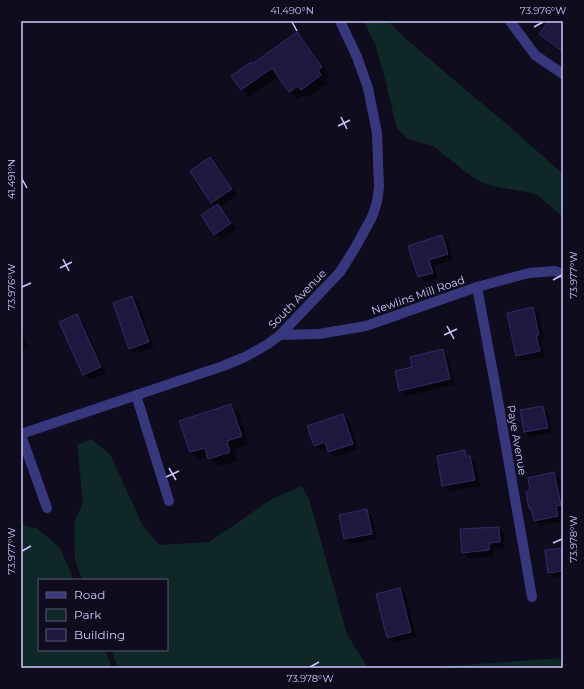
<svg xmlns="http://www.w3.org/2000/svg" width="584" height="689" font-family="Montserrat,sans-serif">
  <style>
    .green { fill: #0f2726 }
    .shadow { fill: #0007 }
    .building { fill: #1e183e; stroke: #342a6a }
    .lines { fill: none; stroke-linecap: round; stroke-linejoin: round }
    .minor { stroke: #37377d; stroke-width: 10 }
    .ticks { fill: none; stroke: #cdc8ff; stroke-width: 1.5 }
    .labels { text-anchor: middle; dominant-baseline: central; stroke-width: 3; stroke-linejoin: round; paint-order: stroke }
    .street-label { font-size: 11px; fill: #cdc8ff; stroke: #0e0c1d }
    .neatline { fill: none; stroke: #cdc8ff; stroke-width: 1.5 }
    .ticks-label { font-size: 10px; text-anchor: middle; fill: #cdc8ff }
  </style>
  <rect width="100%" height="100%" fill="#0e0c1d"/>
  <g class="green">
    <path d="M363 21H388L407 40 510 127 563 174V217L536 194 488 185 472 177 433 146 408 139 397 129 386 83 375 44Z"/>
    <path d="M91 439 110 454 142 524 159 545 209 542 272 499 302 486 309 499 347 634 367 666 383 668H118L111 650H167V580H82L75 560 74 523 83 503 77 445Z"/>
    <path d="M21 516 25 526 36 528 48 537 60 548 74 580H39V650H105L112 668H21Z"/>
    <path d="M563 658V668H418Z"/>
  </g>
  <g class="shadow">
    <path d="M550 21H563V53L548 42 540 34Z"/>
    <path d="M297 34 305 41 329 75 325 78 328 83 309 97 306 94 298 99 290 92 279 76 250 97 242 89 253 65Z"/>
    <path d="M210 159 216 164 237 195 220 207 224 210 236 229 221 240 215 234 216 206 212 203 191 171Z"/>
    <path d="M442 236 448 242 453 260 434 266 438 278 425 282 419 277 410 247Z"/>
    <path d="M132 297 138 302 154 347 136 354 130 348Z"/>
    <path d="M533 309 539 314 544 340 541 341 545 357 522 361 517 356Z"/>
    <path d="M77 315 82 320 106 373 90 380 84 374Z"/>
    <path d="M21 329 28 348 21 351Z"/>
    <path d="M443 350 448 356 455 384 406 396 400 391 413 367Z"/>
    <path d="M231 405 239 413 249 444 234 449 238 460 218 467 209 457 199 460 191 452 181 422Z"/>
    <path d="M543 407 549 413 552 433 530 437 525 432Z"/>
    <path d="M343 415 349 421 358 449 335 457 329 451 328 448 321 451 315 445Z"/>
    <path d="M464 451 475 462 480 486 449 492 443 486 438 457Z"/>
    <path d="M554 473 560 479 563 496V511L561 512 563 521 540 526 535 520 533 511 530 508 531 491Z"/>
    <path d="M367 510 372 516 377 539 350 544 345 539Z"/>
    <path d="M499 528 504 533 505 548 494 549V556L468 558 463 552Z"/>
    <path d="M563 549V577L555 578 549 573Z"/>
    <path d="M400 589 406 595 416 637 393 643 388 638Z"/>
  </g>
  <g class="building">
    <path d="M549 21H563V52L539 34Z"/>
    <path d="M297 32 322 67 318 70 321 75 301 90 298 86 289 92 272 68 241 90 231 76 251 62 252 64Z"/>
    <path d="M210 157 232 189 211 203 190 171Z"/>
    <path d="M218 204 231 223 214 235 201 215Z"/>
    <path d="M442 235 448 254 429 260 433 273 418 277 408 246Z"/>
    <path d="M132 296 149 342 129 349 113 303Z"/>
    <path d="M533 307 539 335H536L540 351 516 356 507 313Z"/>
    <path d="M77 314 101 367 83 375 59 322Z"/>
    <path d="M443 349 450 379 399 391 395 371 412 367 410 357Z"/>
    <path d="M231 404 242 436 227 441 230 452 208 459 205 448 190 452 179 421Z"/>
    <path d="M543 406 548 428 524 432 520 410Z"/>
    <path d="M343 414 353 444 328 452 325 442 314 446 307 426Z"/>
    <path d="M465 450 466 456H470L475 480 442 486 437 456Z"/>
    <path d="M554 472 561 505 556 506 558 516 534 521 531 508H529L526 492 530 490 528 478Z"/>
    <path d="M367 509 372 534 344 539 339 515Z"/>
    <path d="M499 527 500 542 489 543V550L462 553 460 529Z"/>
    <path d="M563 548V571L548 573 545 550Z"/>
    <path d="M400 588 411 632 387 638 376 594Z"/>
  </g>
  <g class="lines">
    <g class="minor">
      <path d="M510 21 535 55 563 74"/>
      <path d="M477 287 497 395 532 597"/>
      <path d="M280 335 319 334 366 326 477 287 529 273 555 271 563 274"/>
      <path d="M136 395 169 501"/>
      <path d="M21 434 223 366 245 357 268 344 280 335 340 272 355 248 372 217 377 202 379 187 377 133 368 88 357 57 340 21"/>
      <path d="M21 435 47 508"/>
    </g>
  </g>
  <path class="ticks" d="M292 22 297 31M534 27 543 22M341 117 347 129M338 126 350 120M22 179 27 188M63 259 69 271M60 268 72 262M553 280 562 275M22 287 31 283M447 326 454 339M444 335 457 329M169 468 176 480M166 477 179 471M553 543 562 539M22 551 31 546M310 667 319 662"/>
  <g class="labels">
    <g class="street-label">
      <text transform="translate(418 295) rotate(-19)">Newlins Mill Road</text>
      <text transform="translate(297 299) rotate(-46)">South Avenue</text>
      <text transform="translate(517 440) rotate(80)">Paye Avenue</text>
    </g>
  </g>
  <rect width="584" height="689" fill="none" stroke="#0e0c1d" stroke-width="44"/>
  <rect x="38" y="579" width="130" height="72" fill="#0e0c1d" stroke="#5a5777"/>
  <rect x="46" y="592" width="20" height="6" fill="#37377d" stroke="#5a5777"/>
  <text x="74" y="599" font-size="12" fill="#cdc8ff">Road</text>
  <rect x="46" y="609" width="20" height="12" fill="#0f2726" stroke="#5a5777"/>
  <text x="74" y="619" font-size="12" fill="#cdc8ff">Park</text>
  <rect x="46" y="629" width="20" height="12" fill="#1e183e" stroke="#5a5777"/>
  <text x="74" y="639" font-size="12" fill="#cdc8ff">Building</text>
  <rect x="22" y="22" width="540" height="645" class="neatline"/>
  <g class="ticks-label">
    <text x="292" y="14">41.490°N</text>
    <text x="543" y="14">73.976°W</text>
    <text transform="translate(11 179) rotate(-90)" y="4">41.491°N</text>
    <text transform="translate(573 275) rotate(-90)" y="4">73.977°W</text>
    <text transform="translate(11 287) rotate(-90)" y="4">73.976°W</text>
    <text transform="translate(573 539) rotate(-90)" y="4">73.978°W</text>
    <text transform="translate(11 551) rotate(-90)" y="4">73.977°W</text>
    <text x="310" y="682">73.978°W</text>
  </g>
</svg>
